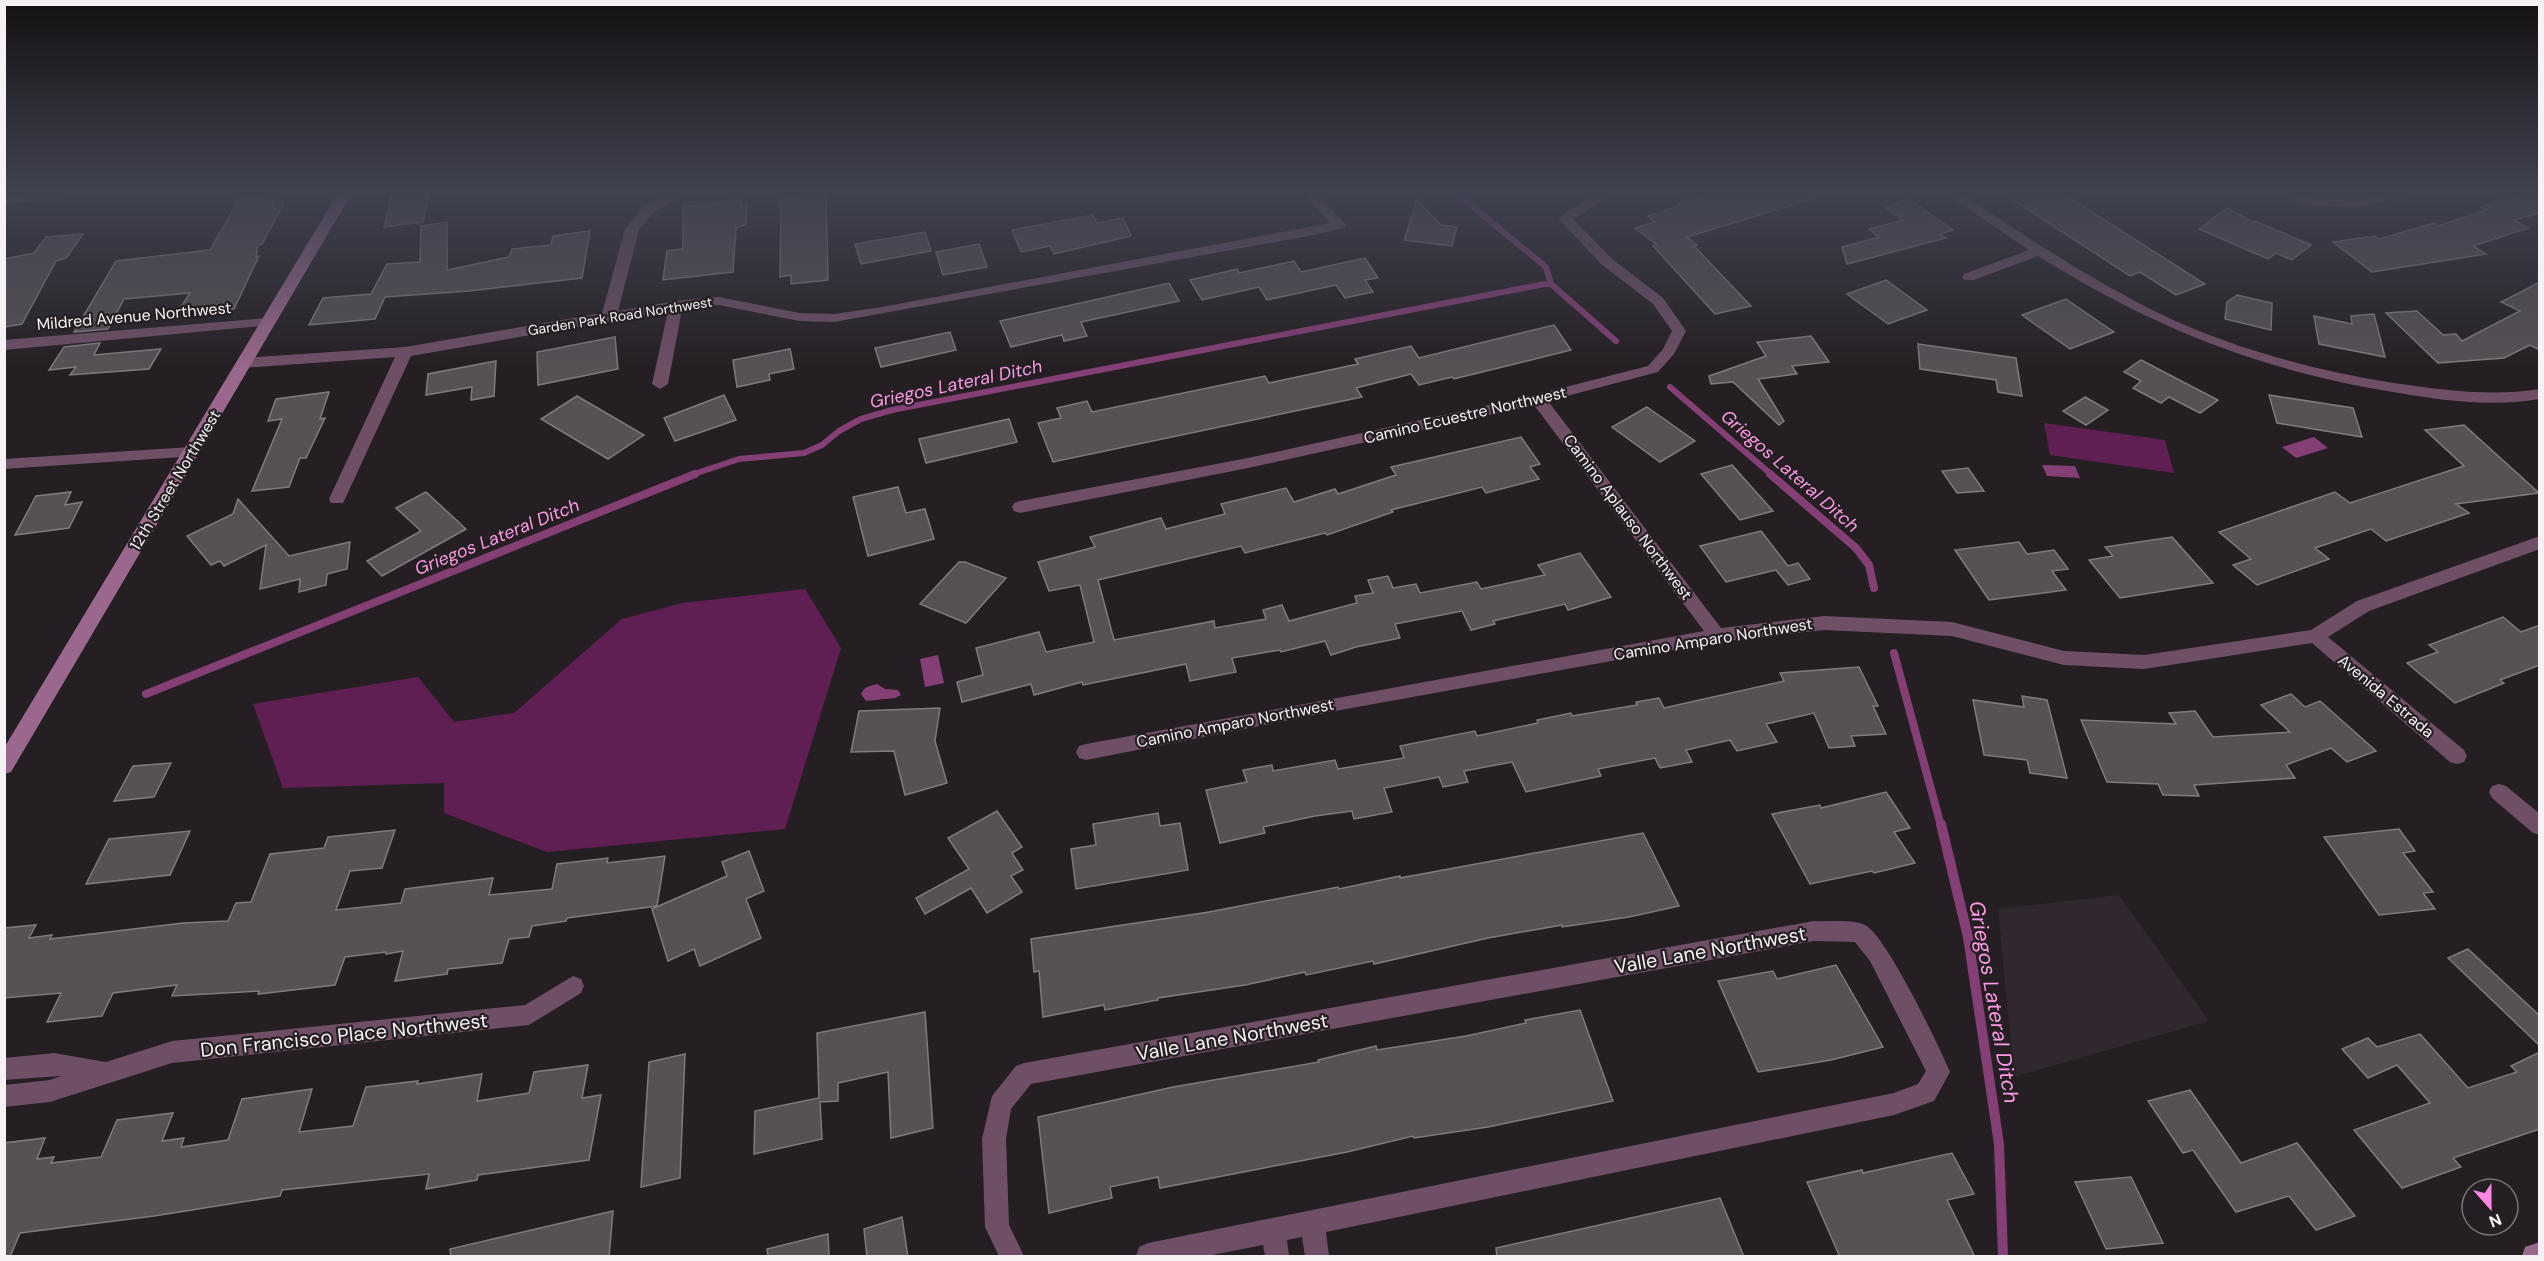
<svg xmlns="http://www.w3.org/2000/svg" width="2544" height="1261" font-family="'DM Sans',sans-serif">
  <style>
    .built { fill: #31272e }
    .green { fill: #601f53 }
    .water { fill: #843f75 }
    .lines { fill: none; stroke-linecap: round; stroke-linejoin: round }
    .stream-far2 { stroke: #843f75; stroke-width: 6 }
    .stream-far1 { stroke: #843f75; stroke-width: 8 }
    .stream { stroke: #843f75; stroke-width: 10 }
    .building { fill: #575055; stroke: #807a7e; stroke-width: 1.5 }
    .minor { fill: #6e4f66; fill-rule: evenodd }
    .secondary { fill: #99688c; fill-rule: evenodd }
    .labels { text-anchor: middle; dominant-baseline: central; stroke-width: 4.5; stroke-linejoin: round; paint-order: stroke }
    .far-street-label { font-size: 14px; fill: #f5f1f4; stroke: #251f23 }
    .street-label { font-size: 16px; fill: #f5f1f4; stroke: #251f23 }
    .water-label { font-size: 18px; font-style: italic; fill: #fc9ae4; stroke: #251f23 }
    .near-street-label { font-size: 20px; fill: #f5f1f4; stroke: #251f23 }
    .near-water-label { font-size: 21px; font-style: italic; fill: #fc9ae4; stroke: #251f23 }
  </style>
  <rect width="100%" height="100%" fill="#251f23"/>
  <path class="built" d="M2119 895 2209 1021 2014 1077 1998 909Z"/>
  <g class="green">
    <path d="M2044 423 2165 440 2174 473 2050 455Z"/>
    <path d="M805 589 841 648 785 829 547 852 444 813V783L283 788 253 704 418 677 454 722 514 713 622 619 682 603Z"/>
  </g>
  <g class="water">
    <path d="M2314 437 2328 448 2296 458 2282 447Z"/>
    <path d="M2042 465 2075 466 2080 478 2047 476Z"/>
    <path d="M938 655 944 683 925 687 920 659Z"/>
    <path d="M877 684 885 689 898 690 901 695 895 698 866 701 861 694C864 687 869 686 877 684Z"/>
  </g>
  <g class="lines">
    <g class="stream-far2">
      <path d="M1456 193 1546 267 1551 284"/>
      <path d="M1670 387 1772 475"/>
      <path d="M691 475 739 459 804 453 822 445 839 431 861 419 892 410 1545 284H1551L1616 341"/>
    </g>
    <g class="stream-far1">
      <path d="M1770 474 1856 548 1869 565 1874 588"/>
      <path d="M1894 653 1941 826"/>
      <path d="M146 694 695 474"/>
    </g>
    <path class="stream" d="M1941 824 1968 937 1999 1144 2003 1256"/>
  </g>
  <g class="building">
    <path d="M402 193H429L423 222 384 227 392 194Z"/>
    <path d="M826 193 828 280 791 284V275L780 277 781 199Z"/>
    <path d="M1709 193H1815L1816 198 1687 237 1697 245 1694 246 1751 306 1715 314 1653 246 1657 245 1635 228 1655 222 1648 216 1680 206 1677 203Z"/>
    <path d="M2002 193H2062L2205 284 2176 295 2140 272 2130 276Z"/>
    <path d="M2526 193H2540V213L2514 220 2528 228 2473 246 2486 254 2372 272 2333 242 2375 236 2379 239 2434 223 2438 226 2487 210 2481 207Z"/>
    <path d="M276 195 271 205 284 203 262 244 258 245 256 257 259 256 234 309 177 313 190 293 124 299 108 329 74 332 116 261 210 250 240 198Z"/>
    <path d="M741 199V206L747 205 746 224 736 228 733 272 663 280 667 251 683 249V207Z"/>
    <path d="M1909 199 1953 230 1940 234 1946 238 1847 264 1842 247 1879 237 1869 229 1903 220 1884 207Z"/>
    <path d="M1417 200 1441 225 1457 227 1452 246 1404 240Z"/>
    <path d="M2227 208 2253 222 2255 221 2311 245 2292 260 2276 253 2268 259 2199 229Z"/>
    <path d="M1093 215 1097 223 1123 218 1131 236 1054 254 1050 246 1021 252 1012 230Z"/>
    <path d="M447 222V270L509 257 512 249 551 245 553 236 590 231 582 278 469 291 385 297 375 319 309 325 323 298 371 294 387 264 420 262 421 226Z"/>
    <path d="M925 232 931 251 861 264 855 244Z"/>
    <path d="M83 234 66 258 56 261 22 324 4 327V259L34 253 46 237Z"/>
    <path d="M979 244 987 267 943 275 936 252Z"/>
    <path d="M1365 258 1378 278 1365 280 1373 292 1345 298 1336 285 1267 300 1259 287 1202 300 1190 280 1237 269 1239 273 1294 261 1301 272Z"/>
    <path d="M1886 280 1927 310 1888 324 1847 294Z"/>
    <path d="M2540 282V350L2530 345 2504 358 2438 363 2386 313 2417 311 2443 335 2456 334 2462 341 2520 311 2501 302Z"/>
    <path d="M1169 283 1179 301 1081 322 1087 336 1064 341 1062 335 1011 347 1000 321Z"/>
    <path d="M2237 295 2272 303 2271 330 2225 319 2227 302Z"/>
    <path d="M2066 299 2114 332 2070 349 2022 315Z"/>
    <path d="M2374 314 2385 357 2319 344 2314 316 2352 324 2351 316Z"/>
    <path d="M1554 325 1571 350 1454 379 1452 377 1419 385 1411 374 1356 388 1362 397 1053 462 1038 423 1061 418 1057 408 1087 401 1092 412 1265 376 1269 383 1358 364 1355 359 1411 346 1419 358Z"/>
    <path d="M950 332 956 350 881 367 875 348Z"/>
    <path d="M1811 336 1829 362 1792 366 1797 374 1758 379 1784 421 1779 425 1733 382 1711 384 1709 376 1766 356 1757 342Z"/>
    <path d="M615 337 618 369 538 385 537 352Z"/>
    <path d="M100 343 94 355 161 349 149 369 70 375 76 367 49 370 64 347Z"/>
    <path d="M1918 344 2016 358 2022 396 1998 392 1996 380 1920 369Z"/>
    <path d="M790 349 794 369 769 374 770 380 737 387 733 360Z"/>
    <path d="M2141 360 2218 400 2200 413 2169 397 2161 403 2133 388 2141 381 2124 372Z"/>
    <path d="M496 361 494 396 471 400 472 387 426 395 428 374Z"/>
    <path d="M329 392 320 419 325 418 306 458H300L289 487 252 491 282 419 268 421 276 399Z"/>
    <path d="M724 395 736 420 675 441 664 418Z"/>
    <path d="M2269 395 2353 408 2362 437 2277 423Z"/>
    <path d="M577 396 644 435 608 459 541 419Z"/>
    <path d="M2085 397 2108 410 2086 425 2063 411Z"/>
    <path d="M1647 407 1695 441 1660 462 1612 427Z"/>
    <path d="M1009 419 1017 442 926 463 919 439Z"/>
    <path d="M2464 425 2539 493 2456 504 2469 513 2386 541 2371 529 2315 548 2329 559 2257 585 2233 565 2251 559 2219 532 2335 492 2350 503 2464 466 2425 430Z"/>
    <path d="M1521 437 1540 464 1530 467 1539 479 1486 493 1482 487 1391 510 1393 512 1327 535 1325 533 1245 553 1241 546 1098 580 1114 640 1214 621 1215 628 1266 619 1263 610 1282 605 1289 621 1357 603 1355 596 1373 593 1368 580 1388 576 1393 588 1416 584 1420 593 1477 582 1481 589 1545 575 1538 565 1580 553 1611 597 1568 610 1565 604 1493 621 1495 624 1471 630 1462 611 1395 624 1400 638 1356 647 1331 655 1325 641 1281 652 1280 650 1232 658 1236 672 1190 681 1186 664 1083 685 1082 682 1034 695 1031 684 962 702 957 682 983 675 976 648 1039 632 1046 652 1094 642 1080 585 1049 591 1038 562 1095 547 1090 537 1161 518 1166 529 1225 514 1221 504 1286 488 1294 502 1335 489 1338 494 1396 475 1391 467Z"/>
    <path d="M1732 465 1773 511 1740 520 1701 474Z"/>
    <path d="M1968 468 1984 491 1957 493 1942 471Z"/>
    <path d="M898 487 906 513 925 509 934 539 868 556 853 497Z"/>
    <path d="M71 492 65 505 82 502 69 528 15 535 36 496Z"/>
    <path d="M426 492 466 529 382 576 367 561 421 531 396 508Z"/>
    <path d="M238 499 289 556 350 542 347 569 327 574 326 585 299 592 300 579 260 589 266 545 224 566 220 561 211 565 187 536 233 514Z"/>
    <path d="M1761 531 1788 566 1798 563 1810 579 1788 585 1776 570 1726 582 1700 546Z"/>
    <path d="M2172 537 2213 583 2120 598 2089 560 2113 556 2105 547Z"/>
    <path d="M2019 542 2027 554 2054 550 2068 569 2052 571 2066 590 1989 600 1955 550Z"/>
    <path d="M959 562H965L1006 578 966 623 920 604Z"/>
    <path d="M2503 617 2521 632 2540 625V665L2500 680 2504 683 2455 703 2407 663 2438 652 2429 645Z"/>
    <path d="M1859 667 1878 706H1873L1886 734 1851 736 1855 746 1829 748 1814 713 1766 724 1777 742 1737 751 1730 740 1686 750 1692 762 1660 768 1655 758 1598 769 1601 776 1526 792 1512 762 1464 771 1468 782 1443 787 1439 777 1384 788 1392 812 1354 819 1352 811 1315 816 1263 827 1265 833 1220 843 1206 790 1247 782 1243 770 1272 765 1273 771 1335 760 1338 769 1404 758 1400 746 1475 731 1477 736 1538 723 1537 720 1571 713 1572 716 1637 705 1636 702 1659 698 1664 708 1784 681 1780 673Z"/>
    <path d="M2291 694 2305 707 2320 701 2376 751 2347 762 2331 748 2286 765 2295 778 2194 785 2199 796 2163 795 2158 784 2107 782 2081 720 2176 724 2169 713 2195 711 2213 737 2290 732 2261 705Z"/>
    <path d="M2022 696 2047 700 2067 778 2030 773 2027 760 1984 755 1973 700 2024 707Z"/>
    <path d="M940 708 935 741 947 783 905 795 894 751 851 752 859 711Z"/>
    <path d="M171 763 154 797 114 801 133 766Z"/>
    <path d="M1886 792 1910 828 1894 832 1915 863 1874 873 1872 871 1810 884 1772 814 1820 805 1821 808Z"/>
    <path d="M997 811 1022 847 1012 853 1023 870 1011 876 1022 892 987 913 971 888 925 914 916 898 969 869 948 838Z"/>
    <path d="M1158 813 1160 826 1180 823 1188 870 1076 889 1071 849 1096 845 1093 824Z"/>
    <path d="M2399 829 2415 851 2403 853 2433 892 2423 893 2435 909 2379 915 2324 837Z"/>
    <path d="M395 830 382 868 350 871 336 910 401 903 405 889 493 878 489 895 552 889 557 864 608 858 607 863 665 856 657 906 567 918 566 921 532 926 529 937 509 939 502 963 448 969 447 974 395 981 403 951 386 954V952L345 957 335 985 258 994 259 991 172 996 177 985 113 993 102 1016 47 1022 61 993 4 998V928L36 925 29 938 52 935 50 939 183 923 228 921 236 903 251 902 270 854 324 848 328 837Z"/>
    <path d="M190 831 170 875 86 884 109 839Z"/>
    <path d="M1643 833 1679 906 1629 917 1562 927V925L1488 938 1374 964 1373 961 1306 975 1305 972 1245 985 1158 998V1000L1105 1010 1104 1005 1043 1017 1039 971 1034 972 1031 939 1209 912 1338 887 1339 889 1400 876V878Z"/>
    <path d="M749 851 764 891 746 899 761 938 700 966 694 949 668 961 652 909 727 876 722 862Z"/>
    <path d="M2468 949 2540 1016V1046L2448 958Z"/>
    <path d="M1836 965 1883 1047 1831 1060 1758 1072 1718 981 1773 971 1777 979Z"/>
    <path d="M1580 1010 1613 1101 1488 1127 1414 1138 1413 1136 1347 1152 1160 1188 1158 1177 1110 1187 1112 1198 1049 1213 1038 1117 1173 1087 1319 1062 1318 1060 1376 1046 1377 1050 1466 1036 1526 1023 1525 1020Z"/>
    <path d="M925 1012 933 1128 891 1138 888 1072 838 1083V1101L820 1102 822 1139 754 1154 755 1111 819 1098 817 1033Z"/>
    <path d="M2420 1034 2468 1088 2517 1072 2511 1066 2540 1052V1129L2453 1158 2461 1167 2402 1188 2354 1130 2430 1103 2397 1065 2368 1078 2342 1049 2368 1038 2377 1047Z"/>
    <path d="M685 1054 680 1178 641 1187 649 1062Z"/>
    <path d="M588 1065 582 1098 601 1095 589 1160 478 1175 477 1180 426 1189 429 1174 282 1190 280 1196 154 1216 20 1233 10 1257H4V1143L45 1138 37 1159 54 1157 51 1163 101 1157 117 1120 173 1113 162 1141 184 1138 181 1147 228 1140 242 1099 312 1089 299 1132 353 1126 366 1087 418 1081 417 1084 482 1074 477 1101 529 1093 534 1072Z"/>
    <path d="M2190 1090 2241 1163 2297 1143 2355 1216 2316 1230 2289 1196 2236 1212 2193 1150 2183 1153 2148 1101Z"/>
    <path d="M1952 1153 1974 1194 1947 1200 1975 1257H1840L1807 1182 1862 1170 1863 1173Z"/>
    <path d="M2131 1177 2163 1243 2106 1249 2075 1182Z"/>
    <path d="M1720 1198 1744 1257H1497L1496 1248Z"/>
    <path d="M613 1211 609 1257H451L450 1249Z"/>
    <path d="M902 1217 908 1257H867L864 1229Z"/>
    <path d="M828 1234 829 1257H768L767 1249Z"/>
  </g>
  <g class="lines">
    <g class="minor">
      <path d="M37 193H75L68 197 4 205V197Z"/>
      <path d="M671 193H688L653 213 639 230 618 311 676 301 719 297 799 313 834 314 882 307 1330 223 1304 193H1317L1346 225 1344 228 1314 235 834 322 799 321 719 305 682 309 668 384 660 389 652 384 668 311 411 356 345 499 343 503H331L329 499 395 357 243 368 236 363 243 358 405 347 602 313 625 229 643 207Z"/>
      <path d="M1596 193H1616L1573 219 1611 258 1663 298 1686 331 1674 354 1658 372 1548 401 1721 628 1824 616 1952 622 2064 651 2144 655 2311 630 2357 601 2540 536V549L2369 611 2328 637 2464 750 2467 756 2464 762 2457 764 2450 762 2312 643 2144 669 2064 665 1952 636 1824 630 1717 642 1335 711 1086 760 1079 758 1076 752 1079 746 1086 744 1704 631 1534 405 1248 468 1020 513 1014 511 1012 507 1014 503 1020 501 1248 458 1538 394 1648 366 1663 349 1672 331 1653 304 1601 264 1558 218Z"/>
      <path d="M1945 193H1960C2028 238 2097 284 2171 319 2242 351 2318 371 2394 383 2443 390 2491 397 2540 389V399C2492 407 2446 401 2399 393 2262 371 2155 329 2038 256L1974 280H1964L1962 277 1964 274 2029 250Z"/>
      <path d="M2389 193H2419L2412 197 2353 207 2298 204 2291 200 2298 196 2353 199Z"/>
      <path d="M267 318 272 319 274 322 272 325 4 350V340Z"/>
      <path d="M191 447 197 448 199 452 197 456 4 469V459Z"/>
      <path d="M2499 784 2506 786 2540 814V835L2533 833 2492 798 2489 792 2492 786Z"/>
      <path d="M1814 921C1829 922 1851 919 1865 925 1886 935 1939 1046 1950 1072L1934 1101 1894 1115 1326 1232 1329 1256H1305L1302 1237 1287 1240 1289 1256H1265L1263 1245 1207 1256H1136L1139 1247 1148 1243 1894 1093 1918 1084 1926 1071 1870 961 1855 942 1814 941 1031 1084 1011 1109 1006 1139 1009 1225 1024 1256H999L985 1227 982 1139 992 1096 1016 1066 1024 1063Z"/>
      <path d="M573 976 581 979 584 986 581 993 529 1025 172 1063 50 1102 4 1107V1085L50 1080 61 1076 4 1080V1058L54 1053 106 1062 172 1041 525 1005Z"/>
    </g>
    <g class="secondary">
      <path d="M338 193H352L11 772 4 774V748Z"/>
      <path d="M2540 1242V1256H2522L2525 1247Z"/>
    </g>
  </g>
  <linearGradient id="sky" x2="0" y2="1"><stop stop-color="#141113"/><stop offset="0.52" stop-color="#404250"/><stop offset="1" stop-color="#404250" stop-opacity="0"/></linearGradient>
  <rect width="2544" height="369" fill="url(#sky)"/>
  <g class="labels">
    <g class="far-street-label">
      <text transform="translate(620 316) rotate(-9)">Garden Park Road Northwest</text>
    </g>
    <g class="street-label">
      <text transform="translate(134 316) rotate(-5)">Mildred Avenue Northwest</text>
      <text transform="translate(1465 415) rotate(-13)">Camino Ecuestre Northwest</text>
      <text transform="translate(175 480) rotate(-59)">12th Street Northwest</text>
      <text transform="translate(1628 517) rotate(53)">Camino Aplauso Northwest</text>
      <text transform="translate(1713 639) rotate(-9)">Camino Amparo Northwest</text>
      <text transform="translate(2386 696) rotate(40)">Avenida Estrada</text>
      <text transform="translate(1235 723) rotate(-11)">Camino Amparo Northwest</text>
    </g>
    <g class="water-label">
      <text transform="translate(956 384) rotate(-12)">Griegos Lateral Ditch</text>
      <text transform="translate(1790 471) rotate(41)">Griegos Lateral Ditch</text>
      <text transform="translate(497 537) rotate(-22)">Griegos Lateral Ditch</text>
    </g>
    <g class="near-street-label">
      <text transform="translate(1710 950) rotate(-10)">Valle Lane Northwest</text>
      <text transform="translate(344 1035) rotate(-6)">Don Francisco Place Northwest</text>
      <text transform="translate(1232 1037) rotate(-10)">Valle Lane Northwest</text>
    </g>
    <g class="near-water-label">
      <text transform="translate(1994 1002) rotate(80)">Griegos Lateral Ditch</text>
    </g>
  </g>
  <rect width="2544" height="1261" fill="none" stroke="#f5f1f4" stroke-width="12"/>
  <g transform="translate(2490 1207) rotate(159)"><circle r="28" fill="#251f23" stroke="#787377" stroke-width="1.5"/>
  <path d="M0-4.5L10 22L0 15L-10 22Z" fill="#fd86e2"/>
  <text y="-9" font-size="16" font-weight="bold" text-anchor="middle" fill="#f5f1f4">N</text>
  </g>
</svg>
